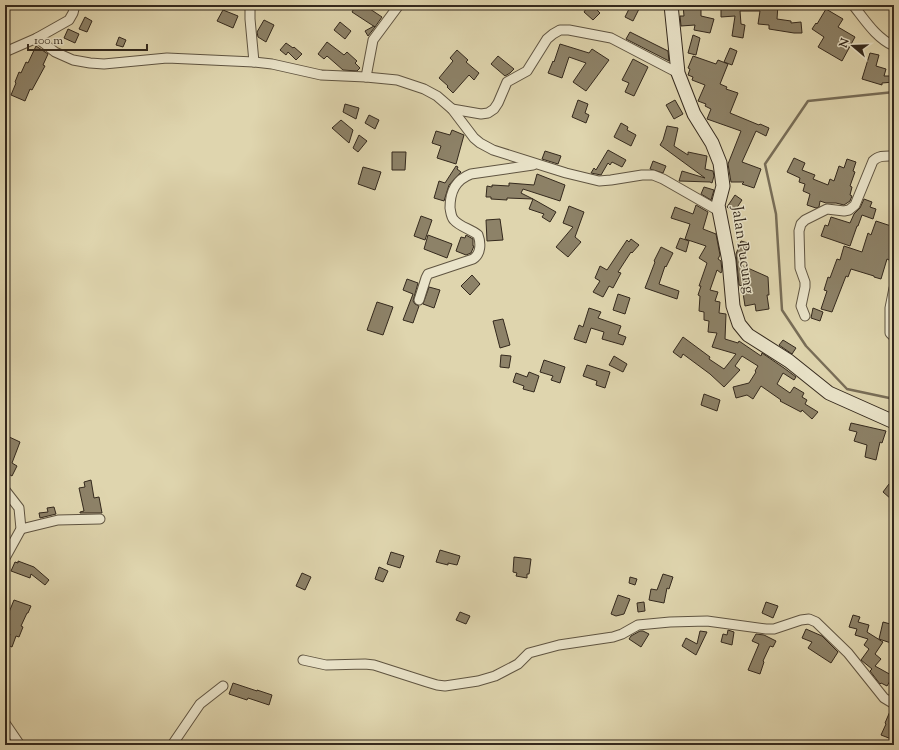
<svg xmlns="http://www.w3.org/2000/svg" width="899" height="750" font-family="'Sorts Mill Goudy',serif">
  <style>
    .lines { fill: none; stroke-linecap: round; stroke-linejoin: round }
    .stream { stroke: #786d57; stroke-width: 2.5 }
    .building { fill: #8d8268; stroke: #34291d }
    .street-casing { stroke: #5f5441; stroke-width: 11 }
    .secondary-casing { stroke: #34291d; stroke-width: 15 }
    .street { stroke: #eae4ca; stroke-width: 9 }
    .secondary { stroke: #eae4ca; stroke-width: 13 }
    .labels { text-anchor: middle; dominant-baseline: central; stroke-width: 3; stroke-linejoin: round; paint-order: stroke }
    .street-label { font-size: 16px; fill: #34291d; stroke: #eae4ca }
  </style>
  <rect width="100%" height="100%" fill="#dfd5ae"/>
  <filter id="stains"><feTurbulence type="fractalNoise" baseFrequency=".005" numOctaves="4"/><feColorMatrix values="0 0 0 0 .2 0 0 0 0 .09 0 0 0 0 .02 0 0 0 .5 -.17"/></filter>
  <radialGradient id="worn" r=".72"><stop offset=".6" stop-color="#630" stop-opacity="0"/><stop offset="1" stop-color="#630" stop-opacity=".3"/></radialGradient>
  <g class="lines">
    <path class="stream" d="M894 92 808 101 765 164 776 214 782 310 806 346 847 389 894 399"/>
  </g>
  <g class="building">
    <path d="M356 5H364L382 17 375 27 352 12Z"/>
    <path d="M582 5H592L600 13 593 20 584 12 586 9Z"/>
    <path d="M631 5 639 9 633 21 625 17Z"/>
    <path d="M683 5H701V16L714 19 710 33 694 30 695 25 681 26 680 16H684Z"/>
    <path d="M721 5H778L777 19 791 21V23L801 22 802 33H794L769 29V25L758 24 760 11H740L741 24 745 25 743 38 732 36 735 16 721 17Z"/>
    <path d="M826 9 843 19 838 27 855 37 842 61 818 47 824 37 812 29 816 23 817 24Z"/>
    <path d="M223 10 238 16 233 28 217 21Z"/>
    <path d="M85 17 92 21 87 32 79 29Z"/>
    <path d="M264 20 274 25 266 42 258 37 257 32Z"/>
    <path d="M340 22 351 31 345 39 334 30Z"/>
    <path d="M374 26 375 27 368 36 365 31Z"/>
    <path d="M68 29 79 34 75 43 64 38Z"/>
    <path d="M630 32 668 51 669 61 626 39Z"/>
    <path d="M693 35 700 38 696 55 688 53Z"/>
    <path d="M119 37 126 40 123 47 116 45Z"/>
    <path d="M327 42 344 55 347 52 357 61 355 63 360 68 357 71 343 70 327 56 324 59 318 54Z"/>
    <path d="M286 43 293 48 294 47 302 54 296 60 288 52 286 55 280 50Z"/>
    <path d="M560 44 589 53 592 49 609 60 586 91 573 82 586 63 569 57 562 78 548 73 553 61 554 62Z"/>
    <path d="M36 46 48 54 43 65 45 66 32 90 30 89 25 101 11 95 16 83 15 82 19 72 21 73 26 62 28 63Z"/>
    <path d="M730 48 737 51 732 65 724 62Z"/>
    <path d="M457 50 468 60 466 62 479 73 474 80 469 75 453 93 447 87 448 86 439 78 453 61 450 58Z"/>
    <path d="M870 53 879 55 876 66 886 69 884 76H894V82L882 83V85L862 79Z"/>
    <path d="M498 56 514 69 510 73 505 76 491 64Z"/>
    <path d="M693 56 716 64 718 60 728 64 720 84 727 87 726 89 738 93 730 113 759 125 760 124 769 128 766 136 756 131 742 162 761 169 754 188 742 184 744 182H731L728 164 741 131 707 119 711 109 705 106 706 104 698 101 705 85 692 80 693 77 688 75 690 69 688 68Z"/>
    <path d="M633 59 648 67 634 96 625 92 629 83 622 80Z"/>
    <path d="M578 100 588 104 585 113 589 115 586 123 572 117Z"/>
    <path d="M675 100 683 114 674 119 666 105Z"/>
    <path d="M345 104 359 108 356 119 343 112Z"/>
    <path d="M369 115 379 120 375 129 365 123Z"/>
    <path d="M341 120 353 130 349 143 332 128Z"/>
    <path d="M621 123 628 127 627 130 636 135 631 146 614 137Z"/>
    <path d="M667 126 678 128 674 146 688 155V152L707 156 705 169 713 171 714 176 712 183 710 182 679 181 682 171 705 178 660 145 663 140Z"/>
    <path d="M452 130 464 135 456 164 437 158 441 146 432 143 436 131 450 135Z"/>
    <path d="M359 135 367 141 358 152 353 148Z"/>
    <path d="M608 150 626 160 622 167 612 162 610 165 608 163 601 175 591 173 594 168 596 170Z"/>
    <path d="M545 151 561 156 558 164 542 159Z"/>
    <path d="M392 152H406L405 170H392Z"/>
    <path d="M794 158 805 163 802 170 815 175 813 179 828 185 830 179 834 181 839 166 844 168 847 159 856 162 853 171 855 172 850 186 852 187 850 195 852 196 850 201 844 205 836 203H826L820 201 819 207 816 208 807 205 810 194 803 191 805 184 799 182 800 178 787 172Z"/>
    <path d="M653 161 666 166 663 173 650 169Z"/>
    <path d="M456 166 458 167 457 169 461 172 449 185 444 201 434 198 439 181 445 183Z"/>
    <path d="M363 167 381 172 375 190 358 184Z"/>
    <path d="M537 174 565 185 560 201 523 189 521 193 533 199 507 198V200L491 199V197H486L487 186 492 187V185L509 186V183L534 185Z"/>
    <path d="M704 187 714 190 711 200 701 194Z"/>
    <path d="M735 195 742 200 734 212 727 207Z"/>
    <path d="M533 199 556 212 550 222 542 217 544 214 529 209Z"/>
    <path d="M864 199 872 202 870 207 876 209 873 219 862 215 858 226H857L850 246 821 236 825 225 828 226 831 217 850 223 854 214 860 208Z"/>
    <path d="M696 205 708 212 703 229 716 234 720 255 718 259 721 261 722 271 721 273 717 270 710 290 718 292 715 301 720 302 719 313 726 314 725 339 738 343 739 341 761 356 762 353 784 368 796 377 794 380 783 373 777 384 790 393 794 387 804 393 802 397 807 400 805 404 818 412 812 419 802 410 801 412 780 401 781 400 761 386 753 399 747 395 736 398 733 387 749 383 756 372 755 371 758 366 742 356 735 366 740 370 724 387 710 374 683 354 681 358 673 352 683 337 710 357 709 359 724 369 736 354 712 347 717 333 708 332 709 321 704 320V312L699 311 700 296 698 295 701 286H699L707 263 699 258 706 246 685 239 690 224 671 218 675 207 693 214Z"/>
    <path d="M569 206 584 212 575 237 581 242 568 257 556 247 573 227 563 223Z"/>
    <path d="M421 216 432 220 425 240 414 236Z"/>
    <path d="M500 219 503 240 487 241 486 220Z"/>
    <path d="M876 221 894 227V249L889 260 887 259 881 279 874 277V276L851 269 848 277 846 276 832 312 821 309 827 291 824 290 828 277 830 278 837 259 840 260 844 246 862 252 868 233 871 235Z"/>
    <path d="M428 235 452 244 447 258 424 249Z"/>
    <path d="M466 235 473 239V246H474L471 253 466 255 456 251 461 237 465 238Z"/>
    <path d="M680 238 689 241 686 252 676 248Z"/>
    <path d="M631 239 639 245 632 253 631 252 618 272 621 273 613 288 609 286 603 297 593 292 600 281 595 278 600 266 607 270 627 240 629 242Z"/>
    <path d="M741 241 748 243 741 265 768 277 769 295H767L769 309 756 311 755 304 745 306 742 286 739 285 736 254Z"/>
    <path d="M661 247 673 253 666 267 665 266 659 284 679 291 677 299 645 288 655 262 654 261Z"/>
    <path d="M472 275 480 284 470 295 461 286Z"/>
    <path d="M407 279 418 283 413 301 415 304 419 306 413 323 403 320 413 294 403 290Z"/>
    <path d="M429 287 440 290 434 308 423 304Z"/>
    <path d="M618 294 630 298 625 314 613 310Z"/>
    <path d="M377 302 393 307 383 335 367 330Z"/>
    <path d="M589 308 601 312 598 318 621 326 618 334 626 337 623 345 602 339 604 332 591 328 586 343 574 339 579 325 583 327Z"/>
    <path d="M813 308 823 312 820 321 811 318Z"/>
    <path d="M503 319 510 345 500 348 493 321Z"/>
    <path d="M783 340 796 348 792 354 779 345Z"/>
    <path d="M501 355 511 356 509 368 500 367Z"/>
    <path d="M614 356 627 364 623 372 609 365Z"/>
    <path d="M544 360 565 367 560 383 551 380 553 376 540 372Z"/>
    <path d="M587 365 610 372 605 388 596 385 597 381 583 376Z"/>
    <path d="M529 372 539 376 534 392 523 389 524 386 513 382 516 373 527 377Z"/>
    <path d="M704 394 720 400 717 411 701 405Z"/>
    <path d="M851 423 886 431 882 443 880 442 876 460 865 457 867 445 854 441 857 432 849 430Z"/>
    <path d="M5 435 20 442 12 463 17 466 12 476 5 472V465L10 458 5 456Z"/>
    <path d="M91 480 94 498 99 497 102 513H80V512L84 511 79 488 85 487 84 482Z"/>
    <path d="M889 484 894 488V496L891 499 883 492Z"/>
    <path d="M54 507 56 514 40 518 39 513 48 512 47 508Z"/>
    <path d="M440 550 460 556 457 565 448 563V565L436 562Z"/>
    <path d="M391 552 404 556 400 568 387 564Z"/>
    <path d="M514 557 531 559 529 574H527V578L516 576 517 573 513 572Z"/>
    <path d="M18 561 34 567 49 580 45 585 31 574 30 578 11 571 15 562 18 563Z"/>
    <path d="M379 567 388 571 383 582 375 579Z"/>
    <path d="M302 573 311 577 305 590 296 586Z"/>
    <path d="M663 574 673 577 669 589 667 588 664 603 649 600 651 589 657 590Z"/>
    <path d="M630 577 637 579 635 585 629 583Z"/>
    <path d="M618 595 630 599 624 614 616 616 611 614Z"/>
    <path d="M14 600 31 606 28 613H27L21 626 23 627 19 637 16 636 12 647 7 645 10 634 5 632V622Z"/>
    <path d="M644 602 645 611 638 612 637 603Z"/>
    <path d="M766 602 778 606 773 618 762 613Z"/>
    <path d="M460 612 470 616 466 624 456 620Z"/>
    <path d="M853 615 860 617 858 622 869 625 867 632 883 642 875 654 881 659 875 666 893 676 887 686 881 683 880 684 870 671 872 669 861 660 869 649 864 645 868 639 855 635 857 629 849 627Z"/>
    <path d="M883 622 894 625V644L879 639Z"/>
    <path d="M806 629 822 636 838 652 831 663 808 648 812 642 802 638Z"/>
    <path d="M728 630 734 632 732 645 721 642 723 634 727 635Z"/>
    <path d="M640 631H643L649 634 641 647 629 639 631 636Z"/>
    <path d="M700 631 707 632 696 655 682 646 686 638 697 644Z"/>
    <path d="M756 634 764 635 776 641 773 647 770 646 763 661 764 662 760 674 748 670 759 644 752 641Z"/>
    <path d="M233 683 257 691V690L272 695 269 705 248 698 247 700 229 694Z"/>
    <path d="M891 709 894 710V740L881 735 886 724 885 723Z"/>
  </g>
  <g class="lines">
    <g class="street-casing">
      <g id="street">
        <path d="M250 5V19L254 62"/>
        <path d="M853 5C865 20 876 38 894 46"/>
        <path d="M37 38 55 52 73 60 90 63 104 64 167 58 254 62 272 64 321 75 366 77 397 80 424 89 437 96 452 109 474 138 480 143 493 150 566 173 599 181 611 180 642 175H653L663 179 719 211"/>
        <path d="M5 52 37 38 69 20 73 13 75 5"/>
        <path d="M366 77 373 40 399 5"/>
        <path d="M452 109 481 114 488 113 494 109 498 103 507 82 527 71 547 39 553 34 560 30H569L611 38 678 73"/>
        <path d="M894 288 890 308V333L894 337"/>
        <path d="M419 300 426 278 428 274 473 259C481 254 481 243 478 235 471 229 460 227 454 220 451 217 451 213 450 208 450 192 455 180 471 174L533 165"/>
        <path d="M805 316 801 306 805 287V282L800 268 799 231 801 224 805 220 827 209 844 211 849 210 855 205 873 161C879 155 886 156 894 156"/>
        <path d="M5 490 19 508 21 529 5 558"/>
        <path d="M21 529 58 520 100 519"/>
        <path d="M303 660 326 665 365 664 374 665 427 682 437 685 445 686 478 681 495 676 518 664 529 653 559 645 613 637 622 634 638 625 670 622 707 621 766 629H774L801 620 809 619 816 622 848 653 884 698 894 704"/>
        <path d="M5 723 20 745"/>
        <path d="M172 745 200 704 223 686"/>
      </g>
    </g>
    <g class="secondary-casing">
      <path id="secondary" d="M671 5 678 73 694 114 712 143 720 163 723 186 718 205 729 261 733 306 739 324 748 335 789 361 829 393 894 422"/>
    </g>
    <use href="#street" class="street"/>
    <use href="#secondary" class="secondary"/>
  </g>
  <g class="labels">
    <g class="street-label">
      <text transform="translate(742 250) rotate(82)">Jalan Pucung</text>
    </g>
  </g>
  <rect width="899" height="750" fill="none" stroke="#dfd5ae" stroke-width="20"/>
  <rect x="6" y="6" width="887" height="738" fill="none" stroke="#34291d" stroke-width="2"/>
  <rect x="10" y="10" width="879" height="730" fill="none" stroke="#34291d"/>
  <g transform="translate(853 46) rotate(289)" stroke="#eae4ca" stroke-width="3" paint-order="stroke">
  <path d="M0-3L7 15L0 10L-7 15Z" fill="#34291d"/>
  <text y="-6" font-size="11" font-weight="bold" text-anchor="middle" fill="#34291d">N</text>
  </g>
  <path d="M28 44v6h119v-6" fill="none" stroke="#34291d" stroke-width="2"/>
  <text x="34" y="44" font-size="12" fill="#34291d" stroke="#eae4ca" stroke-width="3" paint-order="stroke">100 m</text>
  <rect width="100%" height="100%" filter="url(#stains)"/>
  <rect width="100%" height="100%" fill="url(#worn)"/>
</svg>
